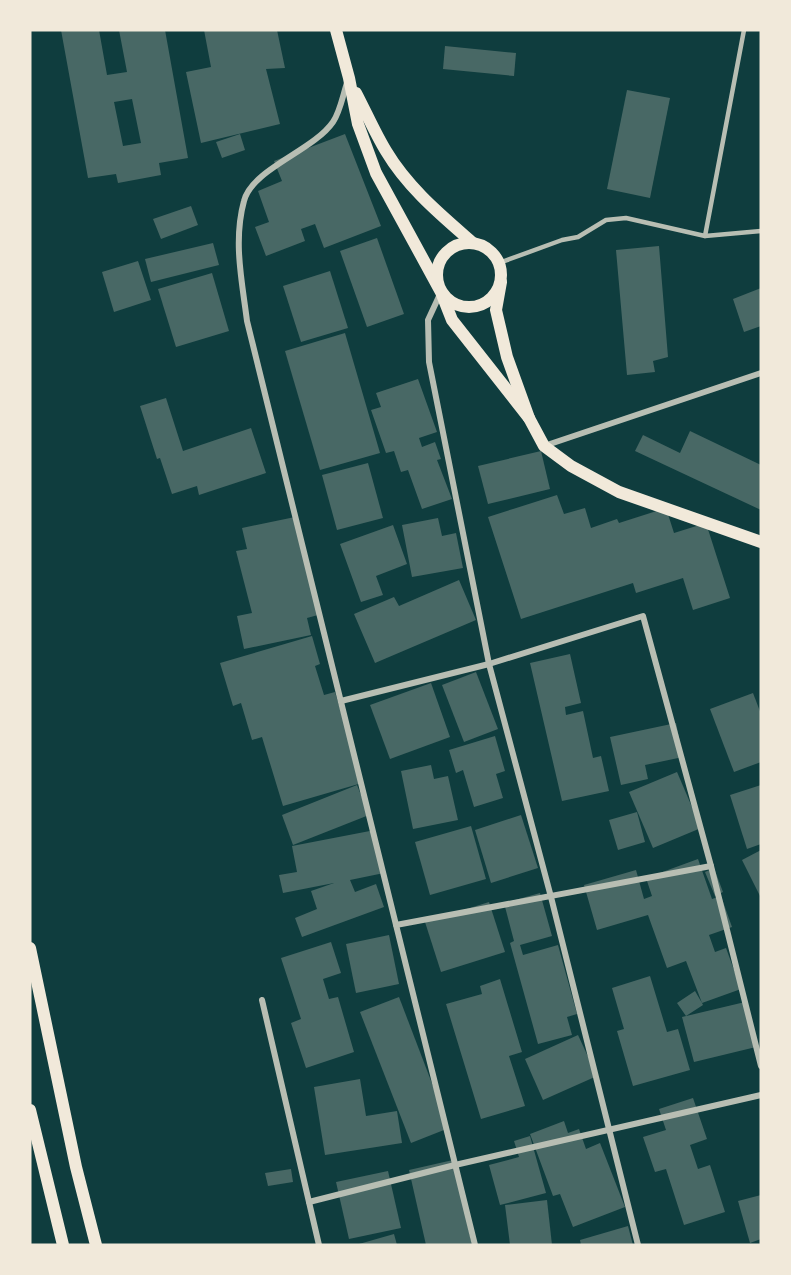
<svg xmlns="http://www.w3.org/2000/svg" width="791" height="1275" font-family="'Nunito Sans',sans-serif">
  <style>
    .building { fill: #486865; fill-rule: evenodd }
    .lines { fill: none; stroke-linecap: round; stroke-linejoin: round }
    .service { stroke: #b8beb3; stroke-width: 4.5 }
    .minor { stroke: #b8beb3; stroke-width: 6 }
    .secondary { stroke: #f1e9da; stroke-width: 12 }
  </style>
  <rect width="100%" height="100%" fill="#0f3d3e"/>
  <g class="building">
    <path d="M61 30H99L107 75 127 72 119 30H165L188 158 159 163 161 175 118 183 116 174 88 178ZM132 99 141 143 123 146 114 102Z"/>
    <path d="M204 30H277L285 68 266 69 280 124 201 143 186 72 211 67Z"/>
    <path d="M445 46 516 53 514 76 443 69Z"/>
    <path d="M627 90 670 98 650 198 607 189Z"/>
    <path d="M240 134 245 150 222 158 216 142Z"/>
    <path d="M345 134 381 226 324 248 315 224 301 229 305 241 266 256 255 227 269 222 258 191 282 181 274 161Z"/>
    <path d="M191 206 198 225 161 239 153 219Z"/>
    <path d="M377 238 404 314 367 327 340 251Z"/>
    <path d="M213 243 219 265 151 282 145 259Z"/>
    <path d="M659 246 668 357 653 361 655 372 627 375 616 250Z"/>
    <path d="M138 261 151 300 114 312 102 272Z"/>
    <path d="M330 271 348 328 301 342 283 286Z"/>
    <path d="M212 273 229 331 176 347 158 289Z"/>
    <path d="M761 288V326L744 332 733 299Z"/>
    <path d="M345 333 380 453 320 470 285 351Z"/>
    <path d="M418 379 437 432 419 438 422 447 435 442 441 459 437 460 452 499 422 509 408 470 401 472 394 451 386 453 371 410 381 407 376 393Z"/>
    <path d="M166 398 183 451 251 428 266 473 199 495 197 486 172 494 160 458 157 459 140 406Z"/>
    <path d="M690 431 761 465V510L635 451 643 435 680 453Z"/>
    <path d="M541 451 550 489 488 504 478 466Z"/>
    <path d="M368 463 383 518 337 530 322 475Z"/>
    <path d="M557 495 564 514 585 508 591 528 617 519 619 523 666 508 674 533 706 523 730 598 693 610 683 578 636 593 633 583 521 619 488 517Z"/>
    <path d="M295 517 318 615 307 618 311 635 244 649 237 616 252 613 236 551 247 549 242 528Z"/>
    <path d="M438 518 442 536 456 533 463 568 412 577 402 525Z"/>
    <path d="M393 525 407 564 376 576 383 595 361 602 340 544Z"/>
    <path d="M459 580 476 620 375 663 354 614 394 597 399 606Z"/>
    <path d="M312 636 320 664 315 666 324 695 335 692 362 783 283 806 262 737 252 740 241 703 233 706 220 663Z"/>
    <path d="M570 654 581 703 565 707 566 715 583 711 593 758 601 756 609 791 562 801 530 663Z"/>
    <path d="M476 672 498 729 464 742 442 685Z"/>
    <path d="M431 683 450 737 390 759 370 705Z"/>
    <path d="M753 693 761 714V762L734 772 710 709Z"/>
    <path d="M676 723 683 757 645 765 648 779 621 785 610 737Z"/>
    <path d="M495 736 505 771 496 774 503 798 474 807 463 770 456 773 449 750Z"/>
    <path d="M431 765 434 779 448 776 458 820 413 829 401 771Z"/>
    <path d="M677 772 701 828 653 848 629 792Z"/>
    <path d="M357 785 369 815 293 845 282 815Z"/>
    <path d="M761 785V844L747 849 730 795Z"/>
    <path d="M637 812 645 842 618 850 609 820Z"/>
    <path d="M521 815 538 868 491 883 475 830Z"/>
    <path d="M471 826 486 879 430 895 415 842Z"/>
    <path d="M375 830 384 873 350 880 355 892 376 884 384 907 302 937 295 918 317 909 311 891 334 883 283 893 279 875 297 872 292 846Z"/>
    <path d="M761 850V898L742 860Z"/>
    <path d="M698 859 712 899 721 896 732 927 709 935 715 952 726 948 741 989 702 1003 703 1005 686 1016 677 1003 695 991 702 1003 686 961 667 968 648 915 597 930 584 885 636 870 644 899 652 896 646 878Z"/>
    <path d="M714 868 723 892 715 896 705 872Z"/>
    <path d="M540 893 552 936 520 945 523 955 558 945 577 1014 567 1017 572 1035 538 1044 510 943 514 941 504 903Z"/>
    <path d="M489 902 505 952 441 972 425 922Z"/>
    <path d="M389 935 399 984 356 993 346 944Z"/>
    <path d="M331 942 341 973 323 979 329 999 338 997 354 1052 306 1068 291 1023 301 1019 281 958Z"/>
    <path d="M650 976 667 1032 678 1029 690 1070 633 1086 617 1031 624 1029 612 988Z"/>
    <path d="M500 979 522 1052 509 1056 525 1106 481 1119 446 1004 482 994 480 986Z"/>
    <path d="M399 997 449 1128 411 1143 360 1012Z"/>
    <path d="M745 1002 756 1047 694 1062 682 1017Z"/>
    <path d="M578 1035 597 1076 543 1100 525 1059Z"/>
    <path d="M360 1079 366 1116 397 1111 402 1143 325 1155 314 1087Z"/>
    <path d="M693 1098 707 1139 690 1145 698 1169 710 1165 725 1212 684 1225 666 1169 655 1172 643 1137 666 1130 659 1109Z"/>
    <path d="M564 1121 568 1133 579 1129 586 1149 600 1143 625 1207 573 1227 560 1194 553 1196 530 1134Z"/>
    <path d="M530 1136 546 1193 500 1205 489 1165 519 1157 514 1141Z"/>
    <path d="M453 1160 472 1245H426L409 1170Z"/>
    <path d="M291 1169 293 1182 268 1186 265 1173Z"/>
    <path d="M388 1171 401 1228 349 1239 336 1182Z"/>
    <path d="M761 1195V1239L750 1243 738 1201Z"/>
    <path d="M547 1200 552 1245H510L505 1205Z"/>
    <path d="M628 1226 633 1245H581L580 1240Z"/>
    <path d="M394 1234 397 1245H359V1244Z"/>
  </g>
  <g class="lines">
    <g class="service">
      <path d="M744 30 705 236 761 231"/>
      <path d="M499 263 562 240 578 237 606 220 626 218 705 236"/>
    </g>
    <g class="minor">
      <path d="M347 83C343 95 340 112 333 122 313 151 252 169 244 201 233 241 242 281 247 321L475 1245"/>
      <path d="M441 292 428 320 429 362 489 664 551 897 638 1245"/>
      <path d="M544 446 761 373"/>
      <path d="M341 701 489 664 643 616 711 866 761 1066"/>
      <path d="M396 925 711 866"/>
      <path d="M262 1000 319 1245"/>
      <path d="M309 1202 455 1165 761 1095"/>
    </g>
    <g class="secondary">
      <path d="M336 30 349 78 358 124 376 173 441 292 452 320 529 418"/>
      <path d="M356 93C366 112 375 133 386 151 408 188 441 215 473 243"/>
      <circle cx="469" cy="275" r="32"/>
      <path d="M501 282 496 310 507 357 529 418 544 446 571 466 619 492 761 542"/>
      <path d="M30 948 76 1167 96 1245"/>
      <path d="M30 1110 63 1245"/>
    </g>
  </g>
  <rect width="791" height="1275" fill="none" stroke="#f1e9da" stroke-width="63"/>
</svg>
